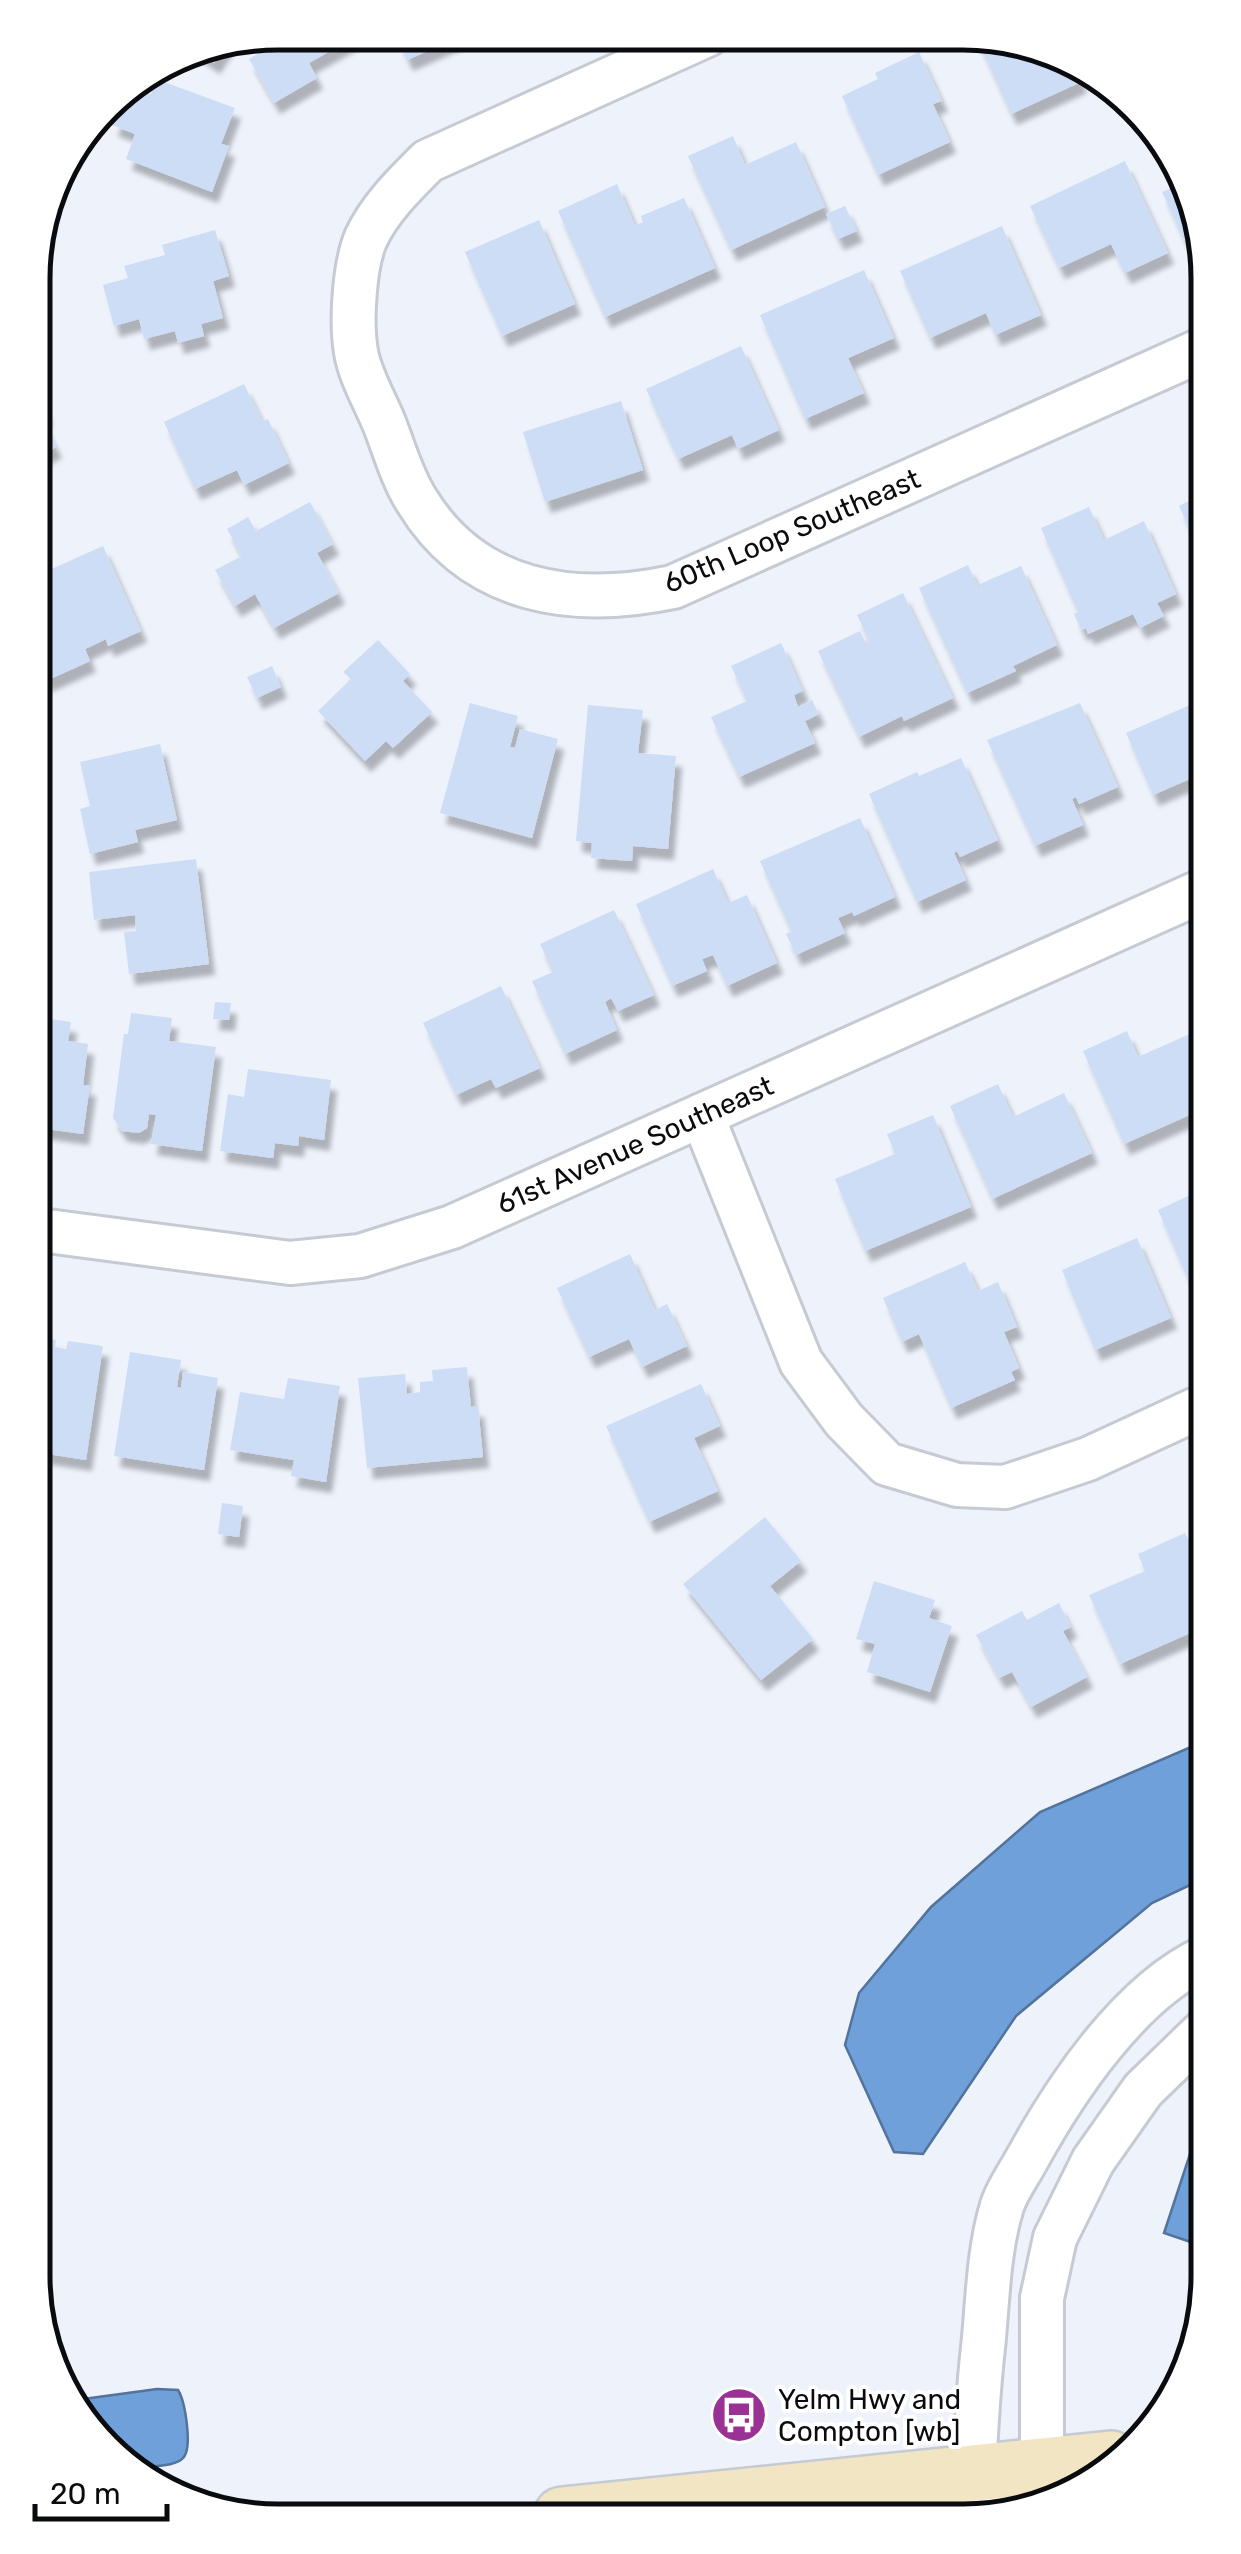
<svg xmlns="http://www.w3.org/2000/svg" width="1241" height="2554" font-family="Rubik,sans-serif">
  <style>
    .water { fill: #70a0d9; stroke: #51739c; stroke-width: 2.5 }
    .building { fill: #cdddf6; filter: url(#shadow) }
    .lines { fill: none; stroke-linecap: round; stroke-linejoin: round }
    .minor-casing { stroke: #c5cad3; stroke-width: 48 }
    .tertiary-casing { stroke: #c5cad3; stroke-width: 58 }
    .secondary-casing { stroke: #c5cad3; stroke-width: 60 }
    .minor { stroke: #fff; stroke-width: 42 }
    .tertiary { stroke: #fff; stroke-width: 52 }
    .secondary { stroke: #f2e5c4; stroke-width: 55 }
    .labels { text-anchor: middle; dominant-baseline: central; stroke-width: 8; stroke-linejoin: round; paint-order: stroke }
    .street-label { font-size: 28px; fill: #0a0b0e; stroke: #fff }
    .poi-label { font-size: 28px; fill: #0a0b0e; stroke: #fff; text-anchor: start }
    .rim { fill: none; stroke: #0a0b0e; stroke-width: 5 }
  </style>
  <defs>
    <filter id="shadow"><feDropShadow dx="6" dy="11" stdDeviation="2.5" flood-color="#0004"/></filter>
  </defs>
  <rect width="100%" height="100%" fill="#edf2fb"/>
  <g class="water">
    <path d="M1205 1741V1878L1152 1903 1016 2016 923 2154 894 2152 845 2045 859 1993 931 1907 1040 1812Z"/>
    <path d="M1207 2135 1208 2248 1164 2233 1192 2148Z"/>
    <path d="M157 2389 178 2390C185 2401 193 2448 183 2458 174 2469 126 2469 116 2459 100 2444 88 2418 76 2400Z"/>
  </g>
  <g class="building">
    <path d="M278 32 362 33 309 63 317 78 274 103 249 59 266 49 259 36Z"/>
    <path d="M395 33 467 34 407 60Z"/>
    <path d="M976 37H1010L1075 69 1081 82 1011 114Z"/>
    <path d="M228 42 214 63 194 49Z"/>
    <path d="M919 52 942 101 933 104 950 142 878 175 842 96 878 79 875 73Z"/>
    <path d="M156 79 235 108 221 144 229 146 212 192 126 159 135 134 112 125 127 87 151 94Z"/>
    <path d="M733 136 745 165 796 142 825 207 731 250 688 156Z"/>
    <path d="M1125 161 1168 253 1125 273 1111 244 1059 268 1030 206Z"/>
    <path d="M1172 165 1196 200V235L1184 240 1162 192 1178 185 1169 166Z"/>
    <path d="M617 184 635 226 643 222 641 216 684 198 715 268 605 317 558 211Z"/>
    <path d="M845 206 857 231 838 239 826 214Z"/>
    <path d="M539 220 575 304 502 336 465 252Z"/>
    <path d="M1002 226 1041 315 995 335 986 313 930 338 900 271Z"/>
    <path d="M215 230 229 276 213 281 223 318 201 324 204 336 178 343 175 331 144 339 139 319 114 326 103 285 128 278 124 266 165 255 162 245Z"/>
    <path d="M864 270 894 338 848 358 864 393 805 419 760 315Z"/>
    <path d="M741 346 779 430 738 449 732 435 678 459 646 389Z"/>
    <path d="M244 384 262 421 268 419 289 463 244 485 237 470 195 489 164 422Z"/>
    <path d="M35 400 40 401 46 413 42 421 56 447 36 458Z"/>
    <path d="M621 401 643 470 545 502 523 432Z"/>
    <path d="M1197 497 1198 548 1179 506Z"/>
    <path d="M310 502 333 544 317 553 339 593 274 628 255 594 235 606 215 570 242 556 227 529 248 517 256 531Z"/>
    <path d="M1089 507 1104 540 1144 521 1176 594 1157 603 1164 616 1140 628 1133 614 1088 634 1086 628 1081 630 1074 614 1078 612 1041 528Z"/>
    <path d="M103 546 141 631 108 646 106 639 85 649 90 661 46 681 37 660 39 618 36 576Z"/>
    <path d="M968 565 981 593 980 584 1021 566 1057 645 1013 666 1016 671 967 693 919 588Z"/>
    <path d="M903 593 953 698 904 721 902 716 859 737 818 651 860 631 866 643 870 642 857 615Z"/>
    <path d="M378 640 410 674 403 681 432 712 393 748 386 741 365 761 318 711 351 679 343 672Z"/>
    <path d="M781 643 803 691 794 695 798 707 812 700 819 714 805 721 815 743 739 777 711 717 747 701 731 666Z"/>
    <path d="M272 666 281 687 257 698 247 677Z"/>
    <path d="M1199 701V775L1153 795 1126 733Z"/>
    <path d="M470 703 518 716 510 747 515 748 520 729 558 739 532 838 440 813Z"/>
    <path d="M1080 703 1118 787 1079 804 1076 797 1072 799 1083 825 1035 846 987 740Z"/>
    <path d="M588 705 643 710 638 753 676 756 668 849 633 846 632 861 591 858 592 843 576 841Z"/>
    <path d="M160 744 177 820 135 830 138 842 90 854 80 809 90 806 80 762Z"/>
    <path d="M961 758 998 840 960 857 957 851 954 853 966 880 917 902 869 794 917 772 919 776Z"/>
    <path d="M860 818 895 897 854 916 852 912 838 918 845 933 796 955 786 934 791 931 760 861Z"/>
    <path d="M196 859 209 964 129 974 124 932 136 931 135 915 94 920 89 872Z"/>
    <path d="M713 869 728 903 747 895 777 963 727 986 713 955 702 959 707 971 672 986 636 904Z"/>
    <path d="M614 910 654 995 618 1011 611 998 605 1002 617 1030 565 1054 532 981 553 972 540 944Z"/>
    <path d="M501 986 540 1068 496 1088 491 1079 456 1095 423 1023Z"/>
    <path d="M215 1002 231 1003 229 1020 213 1019Z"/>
    <path d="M131 1013 172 1018 169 1041 216 1047 202 1151 151 1144 156 1115 149 1114 147 1128 139 1133 122 1131 113 1118 124 1034H128Z"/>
    <path d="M42 1018 71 1022 68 1041 88 1044 83 1085H90L83 1134 39 1128V1035Z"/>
    <path d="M1127 1031 1138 1057 1192 1033 1201 1053V1110L1124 1144 1083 1051Z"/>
    <path d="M248 1069 331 1080 324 1140 299 1136 298 1146 275 1143 273 1158 220 1151 228 1094 244 1097Z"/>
    <path d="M998 1084 1013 1117 1064 1093 1092 1153 992 1199 950 1106Z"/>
    <path d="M933 1115 971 1207 865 1251 835 1179 895 1154 887 1134Z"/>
    <path d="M1201 1190 1202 1300 1198 1302 1158 1210Z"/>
    <path d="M1137 1238 1171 1318 1095 1350 1062 1270Z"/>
    <path d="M630 1254 655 1310 667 1304 687 1346 642 1367 629 1339 589 1357 557 1288Z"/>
    <path d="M965 1262 978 1291 998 1282 1017 1327 1004 1332 1019 1368 1011 1372 1015 1380 951 1408 919 1334 902 1342 883 1298Z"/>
    <path d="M40 1338 56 1340 55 1347 66 1349 68 1341 103 1346 86 1460 41 1453Z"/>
    <path d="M130 1352 181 1360 177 1387 181 1388 183 1372 218 1378 204 1470 114 1456Z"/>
    <path d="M467 1367 471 1407 478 1406 483 1457 367 1468 358 1378 405 1374 407 1394 420 1392V1382L433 1381 432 1370Z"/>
    <path d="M288 1378 340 1386 326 1482 291 1476 294 1460 230 1450 240 1392 284 1399Z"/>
    <path d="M701 1384 720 1426 694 1438 718 1491 649 1522 606 1426Z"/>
    <path d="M222 1503 243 1506 239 1537 218 1534Z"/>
    <path d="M765 1517 801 1561 770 1586 813 1639 761 1680 683 1584Z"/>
    <path d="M1185 1533 1194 1551 1188 1554 1204 1589V1627L1120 1664 1089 1595 1145 1571 1138 1554Z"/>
    <path d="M874 1581 935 1600 929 1618 952 1626 930 1692 867 1672 875 1644 856 1639Z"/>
    <path d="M1059 1603 1071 1627 1063 1631 1087 1677 1031 1707 1012 1672 999 1678 976 1635 1022 1611 1027 1620Z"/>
  </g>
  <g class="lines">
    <g class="minor-casing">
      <g id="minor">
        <path d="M707 35 428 161C405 184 380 208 366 238 354 266 351 323 356 352 360 376 375 401 384 423 394 448 402 478 417 501 474 594 573 608 673 587L1197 352"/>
        <path d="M702 1115 801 1362 844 1420 887 1464 957 1485 1005 1487 1088 1459 1203 1406"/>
        <path d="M40 1230 290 1263 360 1256 452 1227 1200 892"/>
        <path d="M1042 2464V2298L1055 2238 1093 2161 1143 2090 1206 2029"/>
        <path d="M974 2471C976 2432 978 2395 982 2357 988 2307 987 2255 1002 2206 1007 2190 1019 2174 1027 2159 1066 2088 1130 1992 1206 1957"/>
      </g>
    </g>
    <g class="tertiary-casing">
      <g id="tertiary">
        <path d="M1040 2509 1042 2464"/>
        <path d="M974 2510V2471"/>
      </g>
    </g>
    <g class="secondary-casing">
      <path id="secondary" d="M562 2515 1111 2459"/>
    </g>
    <use href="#minor" class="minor"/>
    <use href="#tertiary" class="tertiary"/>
    <use href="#secondary" class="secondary"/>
  </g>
  <defs>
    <g id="bus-disc" transform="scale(2.875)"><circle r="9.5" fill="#9a3295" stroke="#fff"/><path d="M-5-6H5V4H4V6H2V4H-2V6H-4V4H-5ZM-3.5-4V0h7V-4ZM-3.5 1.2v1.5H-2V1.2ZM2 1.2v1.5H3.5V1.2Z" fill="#fff"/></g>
  </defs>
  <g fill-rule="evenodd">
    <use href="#bus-disc" x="739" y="2415"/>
  </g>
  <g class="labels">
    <g class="street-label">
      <text transform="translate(792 531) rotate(-23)">60th Loop Southeast</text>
      <text transform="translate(635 1145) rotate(-24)">61st Avenue Southeast</text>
    </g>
    <g class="poi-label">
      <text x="778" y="2399">Yelm Hwy and<tspan x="778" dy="32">Compton [wb]</tspan></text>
    </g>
  </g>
  <path d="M0 0H1241V2554H0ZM278 50H963A228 228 0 0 1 1191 278V2276A228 228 0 0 1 963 2504H278A228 228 0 0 1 50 2276V278A228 228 0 0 1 278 50Z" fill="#fff" fill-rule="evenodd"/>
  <path class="rim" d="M278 50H963A228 228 0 0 1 1191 278V2276A228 228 0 0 1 963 2504H278A228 228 0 0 1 50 2276V278A228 228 0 0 1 278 50Z"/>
  <path d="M35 2504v15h132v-15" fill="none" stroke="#0a0b0e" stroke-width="5"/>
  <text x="50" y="2504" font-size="30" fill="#0a0b0e" stroke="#ffffff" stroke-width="8" paint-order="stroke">20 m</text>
</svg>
